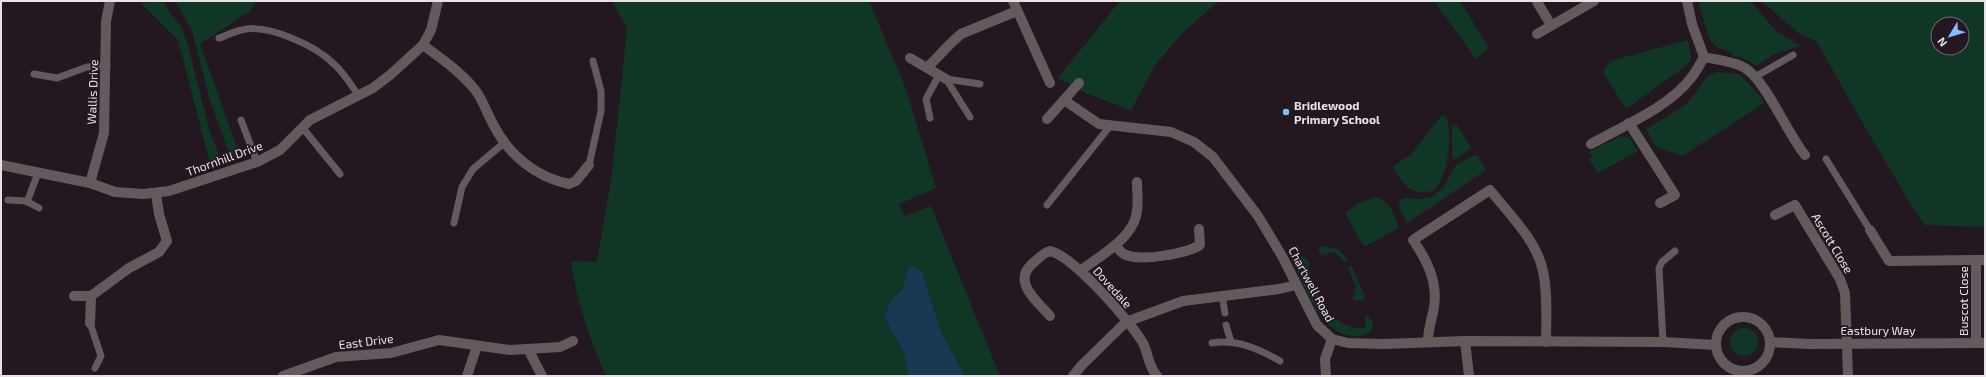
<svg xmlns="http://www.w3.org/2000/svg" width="1986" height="377" font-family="'Exo 2',sans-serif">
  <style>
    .green { fill: #103726; fill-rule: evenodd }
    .water { fill: #1a3853 }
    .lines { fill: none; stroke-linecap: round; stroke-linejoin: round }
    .service { stroke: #625a5c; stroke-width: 7 }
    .minor { stroke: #625a5c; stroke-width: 10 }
    .poi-dot { fill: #83bcfb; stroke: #231822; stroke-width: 1.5 }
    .labels { text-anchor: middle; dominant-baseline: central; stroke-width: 3.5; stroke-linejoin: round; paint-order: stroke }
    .street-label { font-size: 12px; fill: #e9e1e8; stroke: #231822 }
    .poi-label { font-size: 12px; font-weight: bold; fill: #e9e1e8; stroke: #231822; text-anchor: start }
  </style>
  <rect width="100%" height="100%" fill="#231822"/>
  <g class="green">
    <path d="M139 1H164L168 11 182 28 188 46 210 133 221 160 210 163 178 40Z"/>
    <path d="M175 1H256L250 11 200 44 240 156 231 158 209 97 192 30Z"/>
    <path d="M612 1H869L906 89 936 188 899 204 904 216 931 206 1000 376H965L941 332 922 273 907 271 903 289 891 300 884 317 904 353 909 376H606C590 340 576 300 571 261L597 262 612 174 627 28Z"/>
    <path d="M1120 1H1219L1183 32 1155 65 1131 110 1088 94 1058 78Z"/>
    <path d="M1434 1H1460L1489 48 1476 59Z"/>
    <path d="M1698 1H1742L1752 3 1776 31 1800 46 1773 55 1756 66 1747 60 1732 55V52L1718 48 1710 40Z"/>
    <path d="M1760 1H1985V227L1925 225 1914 210 1861 120 1817 42 1798 33 1770 8ZM1938 24H1962V48H1938Z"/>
    <path d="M1688 40 1691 58 1687 65 1626 109 1603 72 1610 61Z"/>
    <path d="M1717 72 1739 74 1761 97 1763 104 1682 156 1656 147 1646 129 1686 105 1708 76Z"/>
    <path d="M1443 114C1456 126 1447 180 1434 190 1413 198 1402 184 1393 167L1411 154Z"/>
    <path d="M1456 124 1471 148 1454 160 1452 155V126Z"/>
    <path d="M1621 136 1629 138 1638 151 1598 173 1589 159 1592 157 1589 152Z"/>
    <path d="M1472 156H1477L1486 170 1407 223 1399 207 1400 201 1404 198 1421 199 1432 197 1437 193 1443 188 1455 166Z"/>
    <path d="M1374 197C1390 200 1394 214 1399 228L1364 247 1345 213 1359 203Z"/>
    <path d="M1321 246 1338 249 1348 260 1344 262 1338 255 1332 252 1321 255 1318 250Z"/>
    <path d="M1302 256 1310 262 1306 272C1319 299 1331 330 1365 328V316C1370 317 1373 321 1373 327 1368 335 1362 337 1353 336 1321 332 1310 297 1297 271V265Z"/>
    <path d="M1352 266 1365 297 1362 301 1353 299 1356 287 1348 268Z"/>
    <circle cx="1744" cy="342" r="14"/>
  </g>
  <path class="water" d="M912 266 922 272 941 332 965 376H909L904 353 884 317 891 300 903 289 907 271Z"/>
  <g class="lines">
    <g class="service">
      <path d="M219 38C226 36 234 31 242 30 267 23 316 46 334 64 344 73 351 85 359 96"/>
      <path d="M34 74 57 78 87 67 107 65"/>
      <path d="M1755 77 1793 55"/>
      <path d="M970 117 946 79 980 84"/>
      <path d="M930 118 926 99 939 75"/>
      <path d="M241 120 257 162"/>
      <path d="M302 127 340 174"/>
      <path d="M1826 159 1870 230"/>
      <path d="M589 165 601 111V91L593 61"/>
      <path d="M8 200 26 201 39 208"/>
      <path d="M27 202 38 173"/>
      <path d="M1047 205 1110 126"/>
      <path d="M454 223 462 187 473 169 504 143"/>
      <path d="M1222 295 1225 313"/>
      <path d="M90 323 101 356 95 368"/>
      <path d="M1226 325 1231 342"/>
      <path d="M1663 342 1659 268 1662 262 1675 251"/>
      <path d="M1212 343C1237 339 1259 349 1280 361"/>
    </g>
    <g class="minor">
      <path d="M1013 1 1050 83"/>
      <path d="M1537 2 1551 25"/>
      <path d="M1537 34 1594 1"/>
      <path d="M423 45C442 59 461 72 476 91 483 101 487 113 493 124 508 154 535 177 569 184L576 181 589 165"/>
      <path d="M1704 57C1717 60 1733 61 1745 68 1766 81 1787 133 1805 155"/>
      <path d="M910 58 946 79"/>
      <path d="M927 68 950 44 961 34 1017 11"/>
      <path d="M1064 100 1099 124 1171 132 1194 142 1213 157 1258 216 1282 256 1317 325 1332 339 1348 343 1384 344 1465 341 1663 342 1716 345"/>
      <path d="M1047 119 1079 83"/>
      <path d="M1629 123 1675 195 1660 203"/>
      <path d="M1591 144C1623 126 1669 107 1691 78 1696 72 1700 64 1704 57L1692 24 1687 1"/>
      <path d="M1 165 90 183 115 192 144 194 169 191 257 162 280 150 310 120 373 88 390 75 423 45 431 30 438 1"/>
      <path d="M90 183 104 133 106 21 110 1"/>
      <path d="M1775 215 1795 205 1840 279 1845 293 1848 376"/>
      <path d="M1870 230 1889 261 1976 260"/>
      <path d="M1116 245C1118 249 1120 252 1124 254 1139 262 1186 254 1200 245L1199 229"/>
      <path d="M1081 270C1099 257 1131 239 1136 216 1139 205 1137 193 1137 182"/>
      <path d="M74 296H91L129 268 159 252 167 241 159 214 156 194"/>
      <path d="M1050 316C1037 301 1012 282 1032 264 1038 259 1043 253 1050 251 1072 255 1131 322 1143 343 1149 355 1147 364 1157 376"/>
      <circle cx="1743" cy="344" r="27"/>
      <path d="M90 323 91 296"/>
      <path d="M1428 341C1428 329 1432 319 1434 307 1438 282 1427 260 1413 240L1490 190C1509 214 1537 241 1543 271 1548 294 1546 319 1546 342"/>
      <path d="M1465 341 1469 376"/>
      <path d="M1771 342 1809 344 1985 343"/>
      <path d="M1976 343V260H1985"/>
      <path d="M528 349 542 376"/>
      <path d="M283 376 336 357 391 353 439 340 510 350 560 347 573 341"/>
      <path d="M467 376 477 346"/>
      <path d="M1073 376 1082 365 1126 322 1183 301 1279 289 1296 285"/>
      <path d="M1326 376 1325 359 1332 339"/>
    </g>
  </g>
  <circle class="poi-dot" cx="1286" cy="112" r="4"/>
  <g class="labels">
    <g class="street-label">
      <text transform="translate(92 92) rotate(-88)">Wallis Drive</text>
      <text transform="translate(224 158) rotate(-20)">Thornhill Drive</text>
      <text transform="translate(1833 243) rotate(59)">Ascott Close</text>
      <text transform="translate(1312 284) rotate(62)">Chartwell Road</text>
      <text transform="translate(1113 287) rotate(48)">Dovedale</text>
      <text transform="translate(1963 301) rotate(-90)">Buscot Close</text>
      <text x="1878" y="330">Eastbury Way</text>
      <text transform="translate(366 341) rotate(-7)">East Drive</text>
    </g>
    <g class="poi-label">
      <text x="1294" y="105">Bridlewood<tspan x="1294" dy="14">Primary School</tspan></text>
    </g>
  </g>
  <rect width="1986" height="377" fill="none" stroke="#e9e1e8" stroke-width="4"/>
  <g transform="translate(1950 36) rotate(232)"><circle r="19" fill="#231822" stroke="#726871"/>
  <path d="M0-3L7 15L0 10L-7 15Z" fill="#83bcfb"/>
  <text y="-6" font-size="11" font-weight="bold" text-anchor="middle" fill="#e9e1e8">N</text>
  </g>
</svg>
